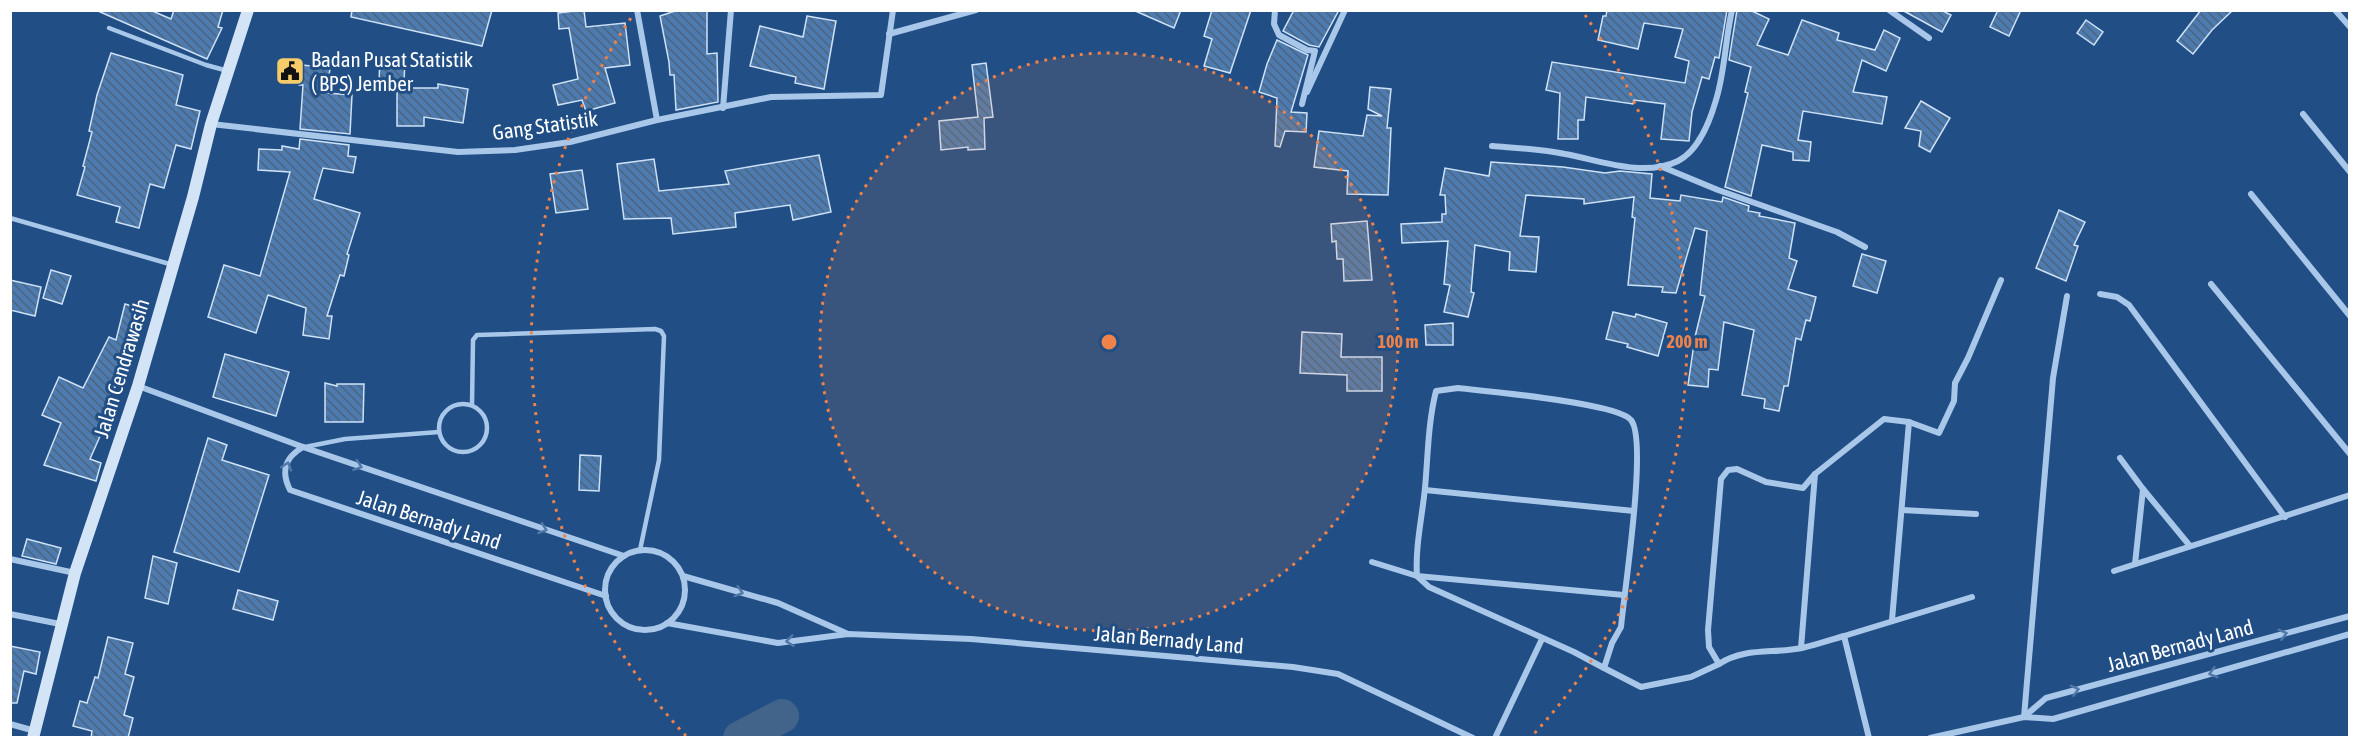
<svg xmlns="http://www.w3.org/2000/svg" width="2360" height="748" font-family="'Asap Condensed',sans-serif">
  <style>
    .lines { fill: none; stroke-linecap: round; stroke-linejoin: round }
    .river { stroke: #42648b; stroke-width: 34 }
    .building { fill: url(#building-back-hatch); stroke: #cde1f7; stroke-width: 1.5 }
    .service { stroke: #a9c7e9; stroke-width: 4.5 }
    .minor { stroke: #a9c7e9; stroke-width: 6 }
    .secondary { stroke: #d4e4f7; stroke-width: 12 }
    .oneway { stroke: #5078a8 }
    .ring { fill: none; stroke: #ee8249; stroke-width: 3; stroke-dasharray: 3 6 }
    .labels { text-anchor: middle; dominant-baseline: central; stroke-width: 6; stroke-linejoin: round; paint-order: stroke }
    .poi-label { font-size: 21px; fill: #fff; stroke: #204e85; text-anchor: start }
    .street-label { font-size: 21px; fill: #fff; stroke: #204e85 }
    .centre { fill: #ee8249; stroke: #204e85; stroke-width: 3 }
    .ring-label { font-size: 18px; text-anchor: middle; font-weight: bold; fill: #ee8249; stroke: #204e85; stroke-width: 6; stroke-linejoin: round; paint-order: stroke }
  </style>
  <defs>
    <pattern id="building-back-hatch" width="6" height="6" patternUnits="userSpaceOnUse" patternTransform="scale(1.5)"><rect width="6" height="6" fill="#4d7baf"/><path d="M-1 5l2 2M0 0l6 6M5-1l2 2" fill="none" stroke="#4c647e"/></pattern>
  </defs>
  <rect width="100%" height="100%" fill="#204e85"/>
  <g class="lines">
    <path class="river" d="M740 738 782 716"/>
  </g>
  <g class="building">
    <path d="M150 10 171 19 174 10H223L218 27 222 28 207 59 98 11Z"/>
    <path d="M352 10H492L482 46 351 17Z"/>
    <path d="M584 10 586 27 625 23 630 65 605 68 615 103 586 111 582 100 558 105 553 85 578 79 569 28 559 29 558 13Z"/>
    <path d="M678 10H707V54L717 53 718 102 676 110 674 75H670L669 62 660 16Z"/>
    <path d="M1133 10H1181L1174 28Z"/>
    <path d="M1212 10H1251L1230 73 1204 66 1212 39 1204 36Z"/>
    <path d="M1294 10H1339L1319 47 1309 45 1283 31Z"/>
    <path d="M1607 10H1727L1719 58 1715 57 1709 79 1702 77 1692 112 1689 141 1661 139 1665 104 1634 100 1633 104 1586 97 1584 120H1578V139H1558L1560 93 1546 90 1552 62 1685 83 1689 61 1675 57 1683 29 1644 23 1638 49 1598 40 1603 16H1606Z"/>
    <path d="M1737 10H1750L1769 19 1757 45 1788 55 1802 20 1839 33 1837 40 1875 50 1884 30 1900 38 1886 71 1862 60 1853 92 1887 97 1882 124 1803 111 1798 140 1811 142 1809 161 1793 160V152L1762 145 1751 196 1725 187 1748 93 1745 92 1751 67 1729 60Z"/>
    <path d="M1902 10H1941L1951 15 1942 32Z"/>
    <path d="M1998 10H2021L2009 36 1990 27Z"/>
    <path d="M2201 10H2233L2212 30 2193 54 2177 41Z"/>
    <path d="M807 16 836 21 824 89 795 83 796 77 750 66 760 26 803 37Z"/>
    <path d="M2086 20 2103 32 2094 45 2077 33Z"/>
    <path d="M1277 40 1308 55 1291 112 1307 113 1306 132 1285 131 1280 147 1275 146 1277 98 1259 92 1267 64Z"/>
    <path d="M111 53 183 75 176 105 200 111 191 149 176 145 164 188 150 184 139 228 116 222 120 207 77 195 85 167 83 166 92 132 89 131 97 95Z"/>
    <path d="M380 55 405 56 404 85 379 84Z"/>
    <path d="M986 63 993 117 984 118 985 149 968 150V147L941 150 939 121 978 117 972 65Z"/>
    <path d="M302 65 330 68 327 93 352 95 350 134 300 129 303 85H299Z"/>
    <path d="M438 84 468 89 463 123 424 117V126H397V88H438Z"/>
    <path d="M1370 87 1391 89 1387 128H1391L1388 195 1347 194 1348 171 1314 167 1319 131 1363 136 1367 115 1382 116 1368 109Z"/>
    <path d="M1921 101 1950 118 1930 152 1919 146 1921 131 1905 128Z"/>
    <path d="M300 139 349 145 348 156 356 157 353 173 323 168 314 199 360 213 347 254 349 255 344 276 340 275 327 316H332L329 339 303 335 306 308 268 295 256 333 208 317 224 265 260 276 290 172 258 170 259 149 282 150V146L299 149Z"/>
    <path d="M819 155 831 212 793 220 790 205 735 213 736 227 673 234 671 218 624 219 617 164 654 159 659 191 729 184 725 171Z"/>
    <path d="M1491 162 1563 167 1605 173 1620 171 1652 174 1650 198 1680 201 1681 195 1722 202 1723 197 1749 206 1748 211 1760 213 1759 216 1795 223 1789 258 1797 261 1788 289 1816 297 1810 321 1806 320 1801 340 1796 338 1788 386H1784L1779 411 1764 408 1765 399 1742 395 1754 330 1724 322 1718 370 1709 369 1708 387 1688 385 1695 337 1705 296 1700 295 1707 231 1695 228 1676 293 1662 292 1663 287 1628 285 1635 218 1632 217 1634 197 1584 204V199L1526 195 1520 236 1539 237 1536 272 1509 270 1510 252 1475 245 1471 292 1474 293 1468 317 1444 312 1450 285 1444 284 1448 241 1402 243 1401 224 1442 222V214H1446L1445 195H1440L1445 168 1489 176Z"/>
    <path d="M582 170 588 209 556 213 550 174Z"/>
    <path d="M2059 210 2085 222 2074 245 2078 246 2066 281 2036 268Z"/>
    <path d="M1367 221 1372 280 1344 281 1343 259H1337L1336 241 1332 242 1331 224Z"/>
    <path d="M1862 254 1886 261 1877 293 1853 286Z"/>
    <path d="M51 270 71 276 62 304 43 298Z"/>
    <path d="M10 280 41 287 35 316 10 310Z"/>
    <path d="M125 304 143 309 132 349 134 350 109 399 115 402 90 459 101 463 96 481 44 465 61 423 42 415 59 377 83 388 109 337 116 340Z"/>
    <path d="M1613 312 1635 317 1636 314 1667 323 1658 356 1627 347 1628 344 1606 339Z"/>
    <path d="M1453 323V345H1426L1425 325Z"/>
    <path d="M1302 332 1342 334 1341 357H1382V391H1347V375L1300 373Z"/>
    <path d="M225 354 289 372 276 416 213 397Z"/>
    <path d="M325 383 337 386V384H364L363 422H325Z"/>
    <path d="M208 438 227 445 222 460 269 475 239 572 174 552Z"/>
    <path d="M580 455 601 456 599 491 579 490Z"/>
    <path d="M27 539 61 548 56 564 22 556Z"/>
    <path d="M153 556 177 563 168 604 145 598Z"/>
    <path d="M238 590 278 601 273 620 233 609Z"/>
    <path d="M108 637 133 643 125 674 134 677 124 715 133 718 128 738H91L92 731 73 726 80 701 87 703 95 677 98 678Z"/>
    <path d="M10 646 40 652 36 674 24 671 17 703H10Z"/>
  </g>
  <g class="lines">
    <g class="service">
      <path d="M109 28 206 65 228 71"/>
      <path d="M10 218 173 265"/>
      <circle cx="463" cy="428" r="24"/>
      <path d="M472 405 473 340 477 335 655 329 661 331 664 336 659 460 640 550"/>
      <path d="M305 447 345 439 439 432"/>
    </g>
    <g class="minor">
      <path d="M637 10 657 120"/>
      <path d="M1275 10 1274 24 1279 35 1307 50 1315 51 1302 104"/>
      <path d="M1889 10 1929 38"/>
      <path d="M2335 10 2350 27"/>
      <path d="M889 34 976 10"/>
      <path d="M1307 92 1345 10"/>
      <path d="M723 108 731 10"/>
      <path d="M2303 114 2350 172"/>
      <path d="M211 124 458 152 515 150 570 142 657 120 771 97 881 95 893 10"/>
      <path d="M1492 146C1516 148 1541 149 1565 154 1599 160 1643 178 1678 161 1698 151 1710 121 1716 100 1725 71 1725 41 1732 10"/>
      <path d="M1660 166 1718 190 1837 232 1865 247"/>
      <path d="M2251 194 2350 316"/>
      <path d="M2211 284 2350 454"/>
      <path d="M2100 294 2117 297 2129 305 2285 517"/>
      <path d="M138 386 303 447 624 556"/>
      <path d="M1458 388C1485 391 1618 403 1631 420 1648 440 1624 593 1621 627L1612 643 1604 668 1574 652 1429 587 1417 576C1415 547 1422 518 1425 488 1428 455 1428 423 1436 391Z"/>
      <path d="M303 447C284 458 281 472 290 490L606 596"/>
      <path d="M2120 458 2143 489"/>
      <path d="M1425 490 1634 511"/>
      <path d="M1902 510 1976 514"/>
      <circle cx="645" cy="590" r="40"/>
      <path d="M10 559 75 573"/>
      <path d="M1372 562 1417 576 1624 595"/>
      <path d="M2135 564 2143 489 2190 546"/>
      <path d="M2114 571 2350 495"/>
      <path d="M683 576 778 603 848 634"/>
      <path d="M10 614 60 624"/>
      <path d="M1892 620 1909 422"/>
      <path d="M667 623 778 643 848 634 971 639 1293 667 1338 674 1473 738"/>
      <path d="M1844 636C1830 640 1816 645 1802 648 1773 654 1745 647 1719 664L1709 647 1708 630 1721 479 1728 470 1737 469 1766 482 1803 488 1815 474 1884 419 1909 422 1939 433 1954 401 1955 383 1968 358 2001 280"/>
      <path d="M1801 648 1815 474"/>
      <path d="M1604 668 1641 687 1691 677 1719 664"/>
      <path d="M2025 716 2046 698 2350 616"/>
      <path d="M2024 717 2053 378 2067 296"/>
      <path d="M10 724 35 731"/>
      <path d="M1495 738 1542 639"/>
      <path d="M1869 738 1844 636 1972 597"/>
      <path d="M1930 738 2024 717 2053 719 2350 634"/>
    </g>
    <path class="secondary" d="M33 738 75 573 138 386 193 197 211 124 248 10"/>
  </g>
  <defs><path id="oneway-chevron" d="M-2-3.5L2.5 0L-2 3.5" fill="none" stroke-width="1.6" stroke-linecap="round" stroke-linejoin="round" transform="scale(1.5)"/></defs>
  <g class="oneway">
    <use href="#oneway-chevron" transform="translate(287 466) rotate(-72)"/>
    <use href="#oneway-chevron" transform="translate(358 466) rotate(19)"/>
    <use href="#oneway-chevron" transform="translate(543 529) rotate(19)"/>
    <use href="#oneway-chevron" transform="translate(739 592) rotate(16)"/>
    <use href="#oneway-chevron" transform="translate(2283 634) rotate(-15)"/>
    <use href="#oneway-chevron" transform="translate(790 641) rotate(173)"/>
    <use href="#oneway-chevron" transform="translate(2213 673) rotate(164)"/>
    <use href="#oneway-chevron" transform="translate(2075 690) rotate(-15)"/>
  </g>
  <circle cx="1109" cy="342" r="289" fill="#ee8249" fill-opacity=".12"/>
  <g class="ring">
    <circle cx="1109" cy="342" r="289"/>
    <path d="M686 736A578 578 0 0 1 633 15M1585 15A578 578 0 0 1 1532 736"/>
  </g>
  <defs>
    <g id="civic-square" transform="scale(1.5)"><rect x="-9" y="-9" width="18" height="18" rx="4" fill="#f6cb6a" stroke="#204e85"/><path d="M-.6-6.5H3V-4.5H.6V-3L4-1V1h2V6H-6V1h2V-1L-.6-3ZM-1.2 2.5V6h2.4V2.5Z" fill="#111"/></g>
  </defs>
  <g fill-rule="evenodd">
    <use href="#civic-square" x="290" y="71"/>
  </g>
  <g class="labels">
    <g class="poi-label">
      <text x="311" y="59">Badan Pusat Statistik<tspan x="311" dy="24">( BPS) Jember</tspan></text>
    </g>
    <g class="street-label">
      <text transform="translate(545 125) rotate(-8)">Gang Statistik</text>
      <text transform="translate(121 368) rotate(-73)">Jalan Cendrawasih</text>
      <text transform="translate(429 519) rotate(18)">Jalan Bernady Land</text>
      <text transform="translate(1169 639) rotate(5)">Jalan Bernady Land</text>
      <text transform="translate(2180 645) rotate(-15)">Jalan Bernady Land</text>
    </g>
  </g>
  <circle cx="1109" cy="342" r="9" class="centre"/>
  <g class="ring-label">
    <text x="1398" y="348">100 m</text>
    <text x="1687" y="348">200 m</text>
  </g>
  <rect width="2360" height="748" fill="none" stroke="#ffffff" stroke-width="24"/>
</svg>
